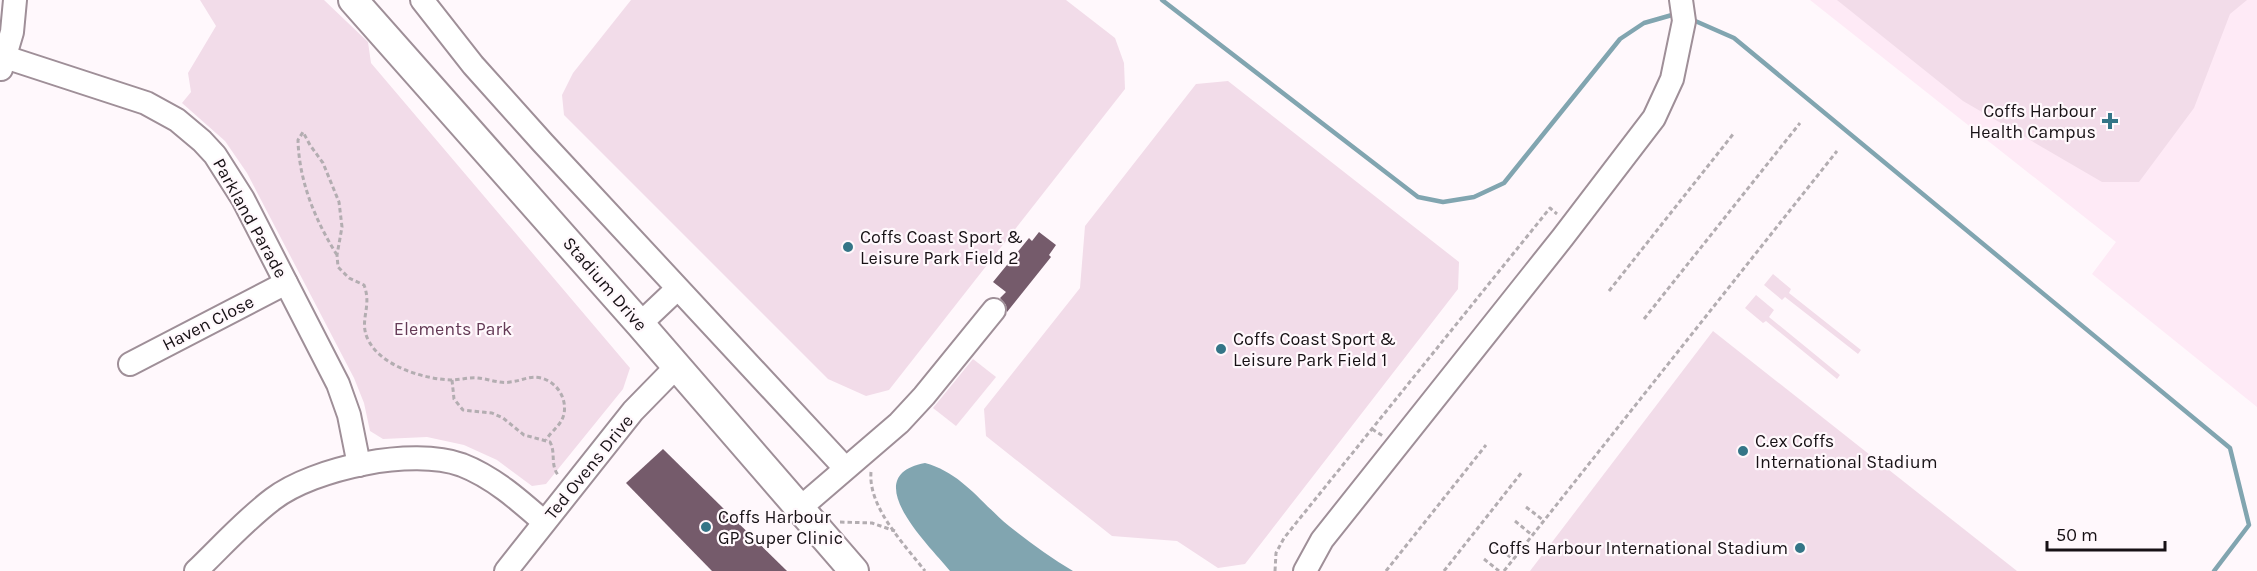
<svg xmlns="http://www.w3.org/2000/svg" width="2257" height="571" font-family="Karla,sans-serif">
  <style>
    .built { fill: #feeaf6 }
    .green { fill: #f2dce9 }
    .water { fill: #81a5b0 }
    .lines { fill: none; stroke-linecap: round; stroke-linejoin: round }
    .stream { stroke: #81a5b0; stroke-width: 4.5 }
    .building { fill: #755b6b }
    .minor-casing { stroke: #9f8f98; stroke-width: 26 }
    .major-casing { stroke: #9f8f98; stroke-width: 32 }
    .path { stroke: #b3adb1; stroke-width: 3; stroke-dasharray: 4.5 3; stroke-linecap: butt }
    .minor { stroke: #fff; stroke-width: 22 }
    .major { stroke: #fff; stroke-width: 28 }
    .poi-dot { fill: #347587; stroke: #fff8fc; stroke-width: 2 }
    .labels { text-anchor: middle; dominant-baseline: central; stroke-width: 4.5; stroke-linejoin: round; paint-order: stroke }
    .poi-label { font-size: 18px; fill: #171115; stroke: #fff8fc; text-anchor: start }
    .street-label { font-size: 18px; fill: #171115; stroke: #fff8fc }
    .park-label { font-size: 18px; fill: #643a56; stroke: #fff8fc }
  </style>
  <rect width="100%" height="100%" fill="#fff8fc"/>
  <path class="built" d="M1810 0H2257V407L2092 274 2116 242Z"/>
  <g class="green">
    <path d="M200 0H324L368 42 371 63 630 368 623 389 546 484 532 486 497 460 464 445 427 437 383 439 370 431 364 403 354 378 247 173 225 141 182 103 191 92 188 73 216 26Z"/>
    <path d="M631 0H1066L1115 38 1124 63 1125 89 889 390 866 396 828 379 564 115 562 95 573 73Z"/>
    <path d="M1837 0H2247L2230 14 2194 108 2139 182H2102L1963 101Z"/>
    <path d="M1228 81 1459 262 1458 289 1245 564 1218 568 1177 541 1112 536 986 436 984 409 1080 288 1085 226 1196 84Z"/>
    <path d="M1773 274 1791 289 1789 293 1861 350 1858 354 1785 297 1782 300 1764 285Z"/>
    <path d="M1756 295 1774 310 1769 317 1840 375 1837 379 1766 321 1763 323 1745 308Z"/>
    <path d="M1713 331 2017 571H1530Z"/>
    <path d="M973 359 996 377 956 426 933 408Z"/>
  </g>
  <path class="water" d="M925 463C962 473 981 503 1009 526 1029 542 1051 558 1073 571H950C929 545 856 476 925 463Z"/>
  <g class="lines">
    <g class="stream">
      <path d="M1162 0 1418 197 1443 202 1474 197 1504 183 1620 39 1644 23 1672 15"/>
      <path d="M1693 20 1734 38 2230 448 2249 525 2214 571"/>
    </g>
  </g>
  <g class="building">
    <path d="M1039 232 1056 245 1049 255 1051 257 1007 312 1006 305 1000 298 1006 292 993 282 1029 238 1032 241Z"/>
    <path d="M663 449 787 571H712L626 483Z"/>
  </g>
  <g class="lines">
    <g class="minor-casing">
      <g id="minor">
        <path d="M422 0 473 65 543 143 845 468"/>
        <path d="M5 57 146 103 177 120 202 141 215 155 243 199 338 384 349 415 359 465"/>
        <path d="M1 69 12 32 15 0"/>
        <path d="M640 324 677 289"/>
        <path d="M130 364 286 283"/>
        <path d="M800 508 899 423 924 396 994 310"/>
        <path d="M196 571C221 547 245 520 273 499 314 468 412 447 462 465 493 477 519 500 544 522"/>
        <path d="M506 571 633 411 677 366"/>
        <path d="M1305 571 1322 540 1563 237 1654 118 1672 79 1684 21 1681 0"/>
      </g>
    </g>
    <g class="major-casing">
      <path id="major" d="M353 0 640 324 854 571"/>
    </g>
    <g class="path">
      <path d="M337 255C315 220 299 181 298 140L303 132 310 145 323 163 339 202 342 227 337 255 338 267 349 278 364 285C374 311 353 324 375 350 392 369 426 379 451 380 460 380 469 377 478 378 489 379 500 384 510 382 522 381 529 375 541 378 557 382 567 398 564 414 561 426 552 430 546 440"/>
      <path d="M1609 291 1734 133"/>
      <path d="M1644 319 1800 123"/>
      <path d="M452 380 454 399 463 410 492 413 503 418 524 435 550 442C556 453 550 464 558 475"/>
      <path d="M1372 429 1383 436"/>
      <path d="M871 472C868 507 904 544 925 571"/>
      <path d="M1526 507 1543 520"/>
      <path d="M1515 521 1532 535"/>
      <path d="M840 522 872 523 895 531"/>
      <path d="M1495 545 1513 559"/>
      <path d="M1484 559 1499 571"/>
      <path d="M1275 571 1276 553 1284 538 1550 208 1557 214"/>
      <path d="M1386 571 1486 445"/>
      <path d="M1444 571 1522 472"/>
      <path d="M1504 571 1837 151"/>
    </g>
    <use href="#minor" class="minor"/>
    <use href="#major" class="major"/>
  </g>
  <g class="poi-dot">
    <path d="M2107 112h6v6h6v6h-6v6h-6v-6h-6v-6h6z"/>
    <circle cx="848" cy="247" r="6"/>
    <circle cx="1221" cy="349" r="6"/>
    <circle cx="1743" cy="451" r="6"/>
    <circle cx="706" cy="527" r="6"/>
    <circle cx="1800" cy="548" r="6"/>
  </g>
  <g class="labels">
    <g class="poi-label">
      <text x="2096" y="111" text-anchor="end">Coffs Harbour<tspan x="2096" dy="21">Health Campus</tspan></text>
      <text x="860" y="237">Coffs Coast Sport &amp;<tspan x="860" dy="21">Leisure Park Field 2</tspan></text>
      <text x="1233" y="339">Coffs Coast Sport &amp;<tspan x="1233" dy="21">Leisure Park Field 1</tspan></text>
      <text x="1755" y="441">C.ex Coffs<tspan x="1755" dy="21">International Stadium</tspan></text>
      <text x="718" y="517">Coffs Harbour<tspan x="718" dy="21">GP Super Clinic</tspan></text>
      <text x="1788" y="548" text-anchor="end">Coffs Harbour International Stadium</text>
    </g>
    <g class="street-label">
      <text transform="translate(250 218) rotate(61)">Parkland Parade</text>
      <text transform="translate(605 284) rotate(49)">Stadium Drive</text>
      <text transform="translate(208 323) rotate(-27)">Haven Close</text>
      <text transform="translate(589 467) rotate(-51)">Ted Ovens Drive</text>
    </g>
    <g class="park-label">
      <text x="453" y="329">Elements Park</text>
    </g>
  </g>
  <path d="M2047 541v9h118v-9" fill="none" stroke="#171115" stroke-width="3"/>
  <text x="2056" y="541" font-size="18" fill="#171115" stroke="#fff8fc" stroke-width="4.5" paint-order="stroke">50 m</text>
</svg>
